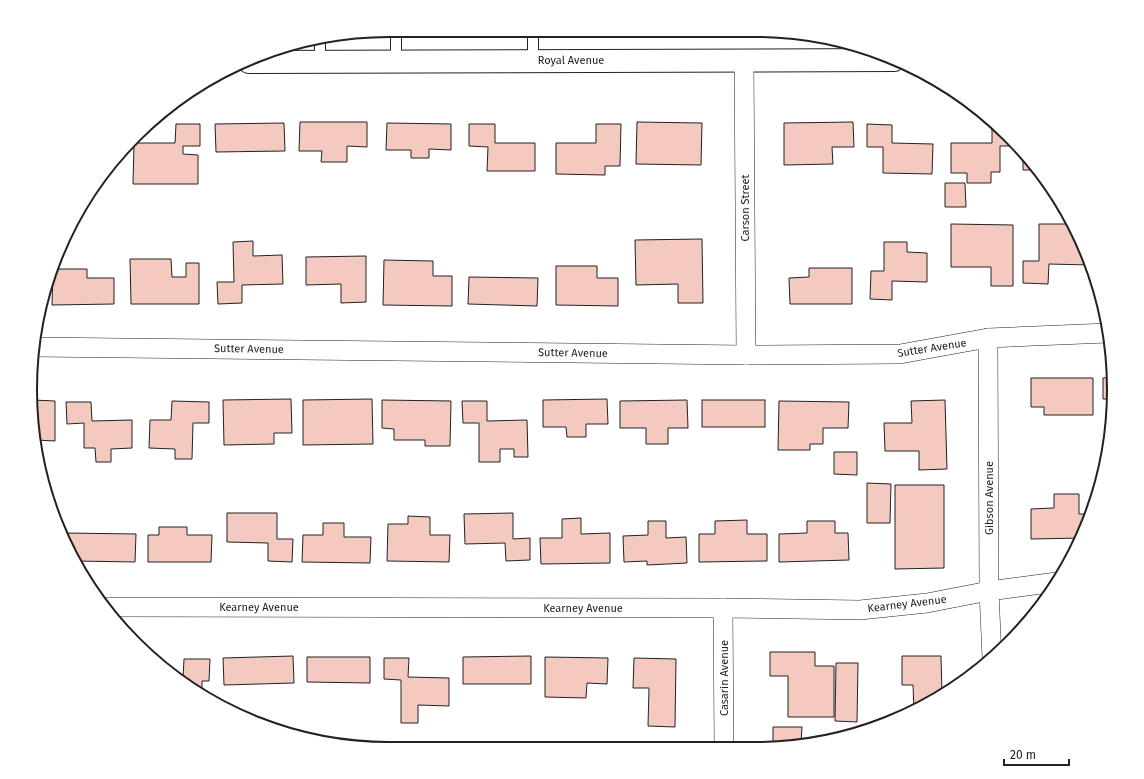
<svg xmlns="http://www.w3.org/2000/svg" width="1144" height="779" font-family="'Fira Sans',sans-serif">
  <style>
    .building { fill: #f3c9c0; stroke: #222 }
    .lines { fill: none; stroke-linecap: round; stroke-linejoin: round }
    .lane-casing { stroke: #222; stroke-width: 12 }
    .street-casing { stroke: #222; stroke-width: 20 }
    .secondary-casing { stroke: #222; stroke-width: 24 }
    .lane { stroke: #fff; stroke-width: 10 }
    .street { stroke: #fff; stroke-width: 19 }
    .secondary { stroke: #fff; stroke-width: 22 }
    .labels { text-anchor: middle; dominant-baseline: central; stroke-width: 3; stroke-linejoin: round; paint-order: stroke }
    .street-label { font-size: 11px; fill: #222; stroke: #fff }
    .rim { fill: none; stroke: #222; stroke-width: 2 }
  </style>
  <rect width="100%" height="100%" fill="#fff"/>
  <g class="building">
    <path d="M300 122H367V147L347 146V162H321L322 151H299Z"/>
    <path d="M637 122 702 123 701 165 636 164Z"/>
    <path d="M853 122 854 147H832L833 164 784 165V123Z"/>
    <path d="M284 123 285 151 216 152 215 124Z"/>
    <path d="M387 123 451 124V150L429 149V158H411V150H386Z"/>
    <path d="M176 124H200V146H183V154L198 155V184H133L134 143H175Z"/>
    <path d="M469 124H495V143H535V171H487L488 147 469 146Z"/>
    <path d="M596 124H621L620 166H605V175L556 174V143H596Z"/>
    <path d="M867 124 892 125V143L933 144 932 174 883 173V147H867Z"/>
    <path d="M992 124 1009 135 1017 146H1000V172H991V183H967V173H951V143H992Z"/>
    <path d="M1023 153 1037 170H1023Z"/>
    <path d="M116 160V167H108Z"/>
    <path d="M1041 174 1046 180H1041Z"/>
    <path d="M945 183H965L966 207H945Z"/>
    <path d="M951 224 1013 225V286H991V267H951Z"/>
    <path d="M1039 224H1072L1087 252 1089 265 1049 264 1048 284 1023 283V261H1039Z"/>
    <path d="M702 239 703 303H678V284L636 285 635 240Z"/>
    <path d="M253 241V256L282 255 283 284 242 285V303L218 304 217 282H234L233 242Z"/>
    <path d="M884 242H907V252L927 253V282L892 281V300L870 299 871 271H884Z"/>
    <path d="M366 256V302L341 303V284L306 285V257Z"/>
    <path d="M130 259H171L172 277H186V263H199V304H131Z"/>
    <path d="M384 260 433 261V276H452V306L383 305Z"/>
    <path d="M556 266H597V278H618V306L556 305Z"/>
    <path d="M809 268H852V304H790L789 278 809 277Z"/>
    <path d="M53 269H87V278H114V304L52 305Z"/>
    <path d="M469 277 538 278 537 306 468 304Z"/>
    <path d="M1113 377V399H1103V378Z"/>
    <path d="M1031 378H1093V415H1044V407H1031Z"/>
    <path d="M291 399 292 433H274V444L224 445 223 400Z"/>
    <path d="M372 399 373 444 303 445V400Z"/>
    <path d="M607 399 608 424H586V437H567L566 427H543V400Z"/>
    <path d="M33 400 55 401V441L36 440Z"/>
    <path d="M382 400 451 401 450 446H425V440H394V429L382 428Z"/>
    <path d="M687 400 688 428H668V444H646V428H620V401Z"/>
    <rect x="702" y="400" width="63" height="27"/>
    <path d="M945 400 947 469 919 470V451H885L884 423H912L911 401Z"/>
    <path d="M172 401 209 402V423H193L192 459H175V449L149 448 150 420H171Z"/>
    <path d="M462 401H487V421L527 420 528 457H514V449H500V462H479V423H463Z"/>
    <path d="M779 401 849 402 848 428H823V444H810V450H778Z"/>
    <path d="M66 402H91L92 421 132 420V448L111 449V462H96L95 448H84V423L67 424Z"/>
    <path d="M834 452H857V475L834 474Z"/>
    <path d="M867 483 891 484 890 523H867Z"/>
    <path d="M895 485H944V568L895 569Z"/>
    <path d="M1054 494H1079V514H1091L1081 538 1031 539V509L1054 508Z"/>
    <path d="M227 513H277V539H293L292 562 268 561V543L227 542Z"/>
    <path d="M513 513V539L530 538V560L506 561 505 543 465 544 464 514Z"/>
    <path d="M408 516 430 517V535H450L449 562 387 561 388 524H408Z"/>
    <path d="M581 518V534L610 533V563L541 564 540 538H562V519Z"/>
    <path d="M747 520V534H767V561L699 562V534H715V521Z"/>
    <path d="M648 521H666V538L686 537 687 563 647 565V561L624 562 623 536 648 535Z"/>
    <path d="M807 521H835V533H848L849 560 779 562V534L807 533Z"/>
    <path d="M323 523H344V537H371L370 563 302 562 303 535H323Z"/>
    <path d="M159 527H187V535H212L211 562H148V535H159Z"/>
    <path d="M66 533 136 534 135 562 75 561Z"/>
    <path d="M770 652H815V666H834V717H788V676H770Z"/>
    <path d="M293 656 294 683 224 685 223 658Z"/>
    <path d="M531 656V684H463V657Z"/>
    <path d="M902 656H941L942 695 914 710 913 685H902Z"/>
    <path d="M307 657H370V683L307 682Z"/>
    <path d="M545 657 608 658 607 684 587 683 586 698 545 697Z"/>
    <path d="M384 658H409L408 677 449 678V706L418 705V723H401V680L384 679Z"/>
    <path d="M634 658 676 659 675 727 648 726 649 688H633Z"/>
    <path d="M184 659H210L209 681H202V692L183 678Z"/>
    <path d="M836 663H858L857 722 835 721Z"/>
    <path d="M773 727H802L801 744 773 747Z"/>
  </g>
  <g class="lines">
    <g class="lane-casing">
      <g id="lane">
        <path d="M396 30V60"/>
        <path d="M533 30V60"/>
        <path d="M320 42V60"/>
      </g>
    </g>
    <g class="street-casing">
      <g id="street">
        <path d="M744 60 746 355"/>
        <path d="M988 338 989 591 992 658"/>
        <path d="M35 347 746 355 900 354 988 338 1108 333"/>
        <path d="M107 607 723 608 860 610 927 603 989 591 1057 582"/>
        <path d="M723 608 724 749"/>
      </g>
    </g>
    <g class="secondary-casing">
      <path id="secondary" d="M249 62 894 60"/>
    </g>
    <use href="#lane" class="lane"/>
    <use href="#street" class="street"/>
    <use href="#secondary" class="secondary"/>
  </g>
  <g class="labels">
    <g class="street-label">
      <text x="571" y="60">Royal Avenue</text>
      <text transform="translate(745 208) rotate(-90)">Carson Street</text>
      <text transform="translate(932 348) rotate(-9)">Sutter Avenue</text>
      <text transform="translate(249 349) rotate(1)">Sutter Avenue</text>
      <text transform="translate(573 353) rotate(1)">Sutter Avenue</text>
      <text transform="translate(989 498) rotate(-90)">Gibson Avenue</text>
      <text transform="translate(907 604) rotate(-7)">Kearney Avenue</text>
      <text x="259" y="607">Kearney Avenue</text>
      <text x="583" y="608">Kearney Avenue</text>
      <text transform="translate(724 678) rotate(-90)">Casarin Avenue</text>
    </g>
  </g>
  <path d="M0 0H1144V779H0ZM389 37H755A352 352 0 0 1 1107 389V390A352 352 0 0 1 755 742H389A352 352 0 0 1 37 390V389A352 352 0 0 1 389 37Z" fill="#fff" fill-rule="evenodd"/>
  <path class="rim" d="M389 37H755A352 352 0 0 1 1107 389V390A352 352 0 0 1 755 742H389A352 352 0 0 1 37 390V389A352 352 0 0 1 389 37Z"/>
  <path d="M1004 759v6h65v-6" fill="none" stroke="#222222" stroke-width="2"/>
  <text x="1010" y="759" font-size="12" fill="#222222" stroke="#ffffff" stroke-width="3" paint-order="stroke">20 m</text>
</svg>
